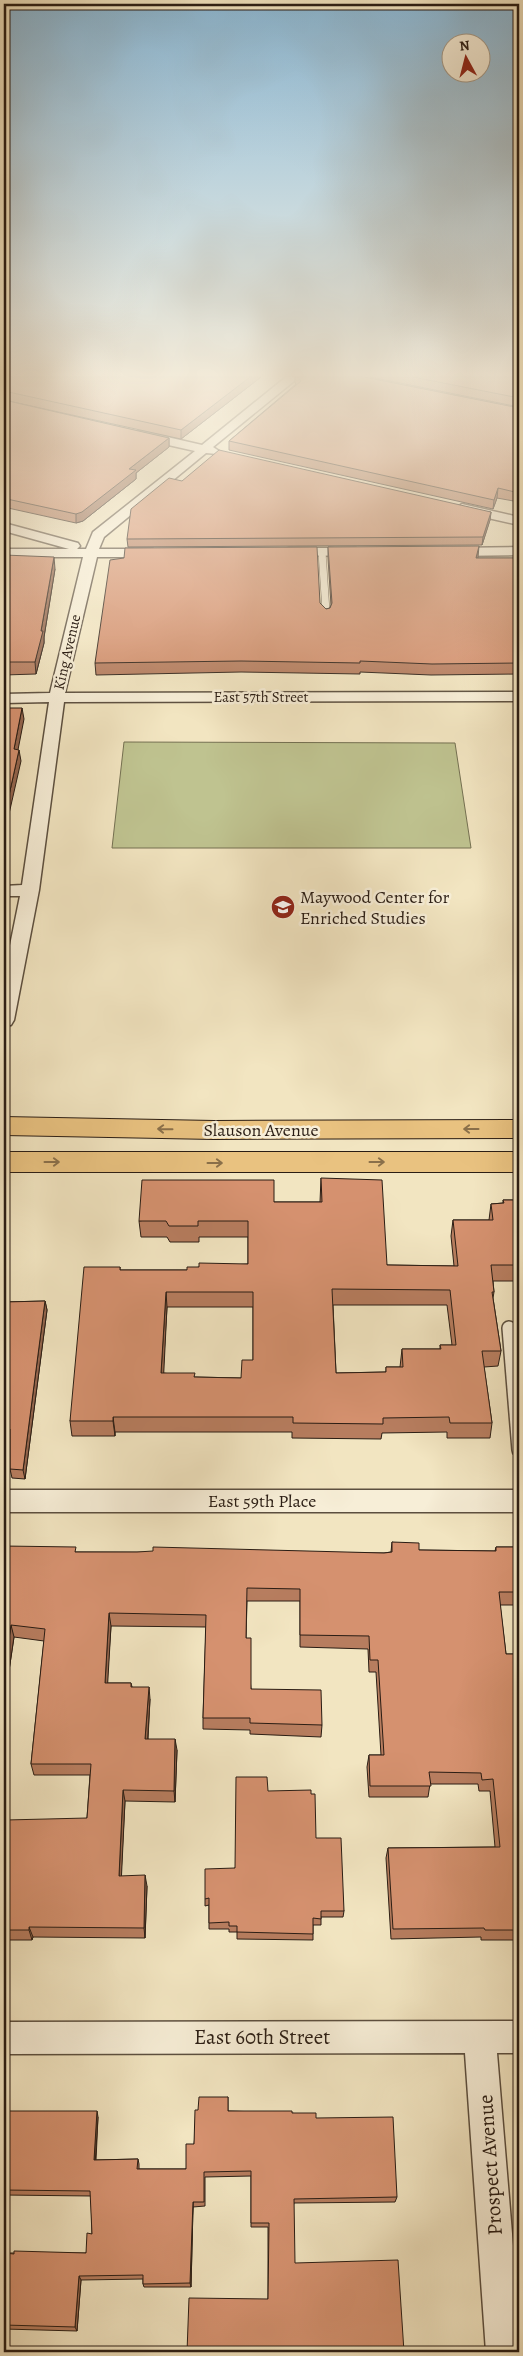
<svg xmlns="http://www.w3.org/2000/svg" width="523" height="2356" font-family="Alegreya,serif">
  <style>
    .green { fill: #bfc390; stroke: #747052 }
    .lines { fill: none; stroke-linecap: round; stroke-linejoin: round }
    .service-far2-casing { stroke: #5c4f3f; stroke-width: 8 }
    .service-far1-casing { stroke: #5c4f3f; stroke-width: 10 }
    .service-casing { stroke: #5c4f3f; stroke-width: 16 }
    .minor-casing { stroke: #5c4f3f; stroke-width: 3 }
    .primary-casing { stroke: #2a1d14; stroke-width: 2 }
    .service-far2 { stroke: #f7eed7; stroke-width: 7 }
    .service-far1 { stroke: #f7eed7; stroke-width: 8 }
    .service { stroke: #f7eed7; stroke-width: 13 }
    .minor { fill: #f7eed7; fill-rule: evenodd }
    .primary { fill: #e9c280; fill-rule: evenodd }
    .wall { fill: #b77d5f; stroke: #2a1d14; fill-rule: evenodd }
    .shaded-wall { fill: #95664e; stroke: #2a1d14 }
    .building { fill: #d5916f; stroke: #2a1d14; fill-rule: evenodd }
    .oneway { stroke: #8a704a }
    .labels { text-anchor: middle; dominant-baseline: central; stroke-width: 5; stroke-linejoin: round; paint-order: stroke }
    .far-street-label { font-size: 15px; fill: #2a1d14; stroke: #f7eed7 }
    .poi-label { font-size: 18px; fill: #2a1d14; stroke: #f7eed7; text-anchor: start }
    .street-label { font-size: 18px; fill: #2a1d14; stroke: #f7eed7 }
    .near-street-label { font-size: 21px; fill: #2a1d14; stroke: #f7eed7 }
  </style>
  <rect width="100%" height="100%" fill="#f2e5c1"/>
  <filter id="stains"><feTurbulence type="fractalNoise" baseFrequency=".004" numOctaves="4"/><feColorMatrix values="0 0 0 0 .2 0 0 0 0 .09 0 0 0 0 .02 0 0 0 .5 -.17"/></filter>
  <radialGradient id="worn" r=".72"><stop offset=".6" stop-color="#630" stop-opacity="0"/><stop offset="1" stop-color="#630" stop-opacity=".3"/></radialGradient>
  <path class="green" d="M124 742 455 743 471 848H112Z"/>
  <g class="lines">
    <g class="service-far2-casing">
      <path id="service-far2" d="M322 552 326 611"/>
    </g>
    <g class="service-far1-casing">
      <path id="service-far1" d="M326 610V614"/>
    </g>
    <g class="service-casing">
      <path id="service" d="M509 1328 519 1450"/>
    </g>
    <g class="minor-casing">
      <g id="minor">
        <path d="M286 377H299L213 447 219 451 217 454 206 453 104 537 99 549H153L160 553 153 557H97L65 693 519 692V701L64 702 39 890 14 1020 11 1025 4 1026V975L20 896H4V886L22 885 49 702 4 703V694L50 693 83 557H4V549H69L4 531V523L78 543 80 546 77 549H86L93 532 195 451 137 438 135 435 137 432 141 431 202 445Z"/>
        <path d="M462 504 519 517V525L457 511 456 508Z"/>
        <path d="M519 547V555L451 556 444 552 451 548Z"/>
        <path d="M289 548H356L363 552 356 556 284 555 282 552 284 549Z"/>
        <rect x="4" y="1490" width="515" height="22"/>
        <path d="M519 2021V2053H497L519 2318V2352H486L465 2053 4 2054V2022Z"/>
      </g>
    </g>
    <g class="primary-casing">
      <g id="primary">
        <path d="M4 1117 214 1121 519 1120V1138L214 1139 4 1135Z"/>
        <rect x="4" y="1152" width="515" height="20"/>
      </g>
    </g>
    <use href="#service-far2" class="service-far2"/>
    <use href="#service-far1" class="service-far1"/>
    <use href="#service" class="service"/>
    <use href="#minor" class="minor"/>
    <use href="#primary" class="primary"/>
  </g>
  <g class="wall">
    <path d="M4 377H261L181 439 4 400Z"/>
    <path d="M295 377H364L519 408V502L497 498 493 509 229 450V441L296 384 295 383Z"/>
    <path d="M370 377H519V407Z"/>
    <path d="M4 400 169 438V447L136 473V479L83 521 76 523 8 508V505L4 504Z"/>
    <path d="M182 481 491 512 490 520 482 545 128 547 127 539Z"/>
    <path d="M328 547 478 558H519V674L431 675 360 672V674L241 672 96 675 95 663 320 603 326 609 330 608 331 605 328 558Z"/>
    <path d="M4 555 55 569 44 637V643L36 674 4 675Z"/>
    <path d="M321 1178 387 1265 454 1266 451 1236 453 1220H489L491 1204 503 1203V1200H519V1281H493L494 1292 493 1298 501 1351 498 1366 484 1367 492 1423 490 1438H447V1432L382 1433 381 1439 292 1438V1432H115V1436H72L70 1421 120 1267V1270H187L199 1267 248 1264V1237H199V1242H170L167 1237H141L139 1221 274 1202H320ZM333 1305H447L452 1345H440V1349H402L400 1367H386V1372L336 1373ZM167 1307H253V1360L241 1378 195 1377 163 1373Z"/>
    <path d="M45 1301 47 1310 25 1479 12 1478 10 1469V1438H4V1302Z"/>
    <path d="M392 1542 419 1550 495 1551 496 1547H519V1605H500L506 1654H519V1940H481V1937L391 1939 386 1858 388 1848 495 1847 490 1791H479L478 1784H430L428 1797H369L367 1767 369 1755H381L376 1672H369L368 1649 300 1647V1601H247L246 1638 251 1689 322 1725 321 1737 250 1734V1730L203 1729V1718L206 1627 111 1626 107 1683H131L132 1687 150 1699 148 1739 177 1750 175 1802 125 1801 121 1876 147 1886 145 1938 33 1937 32 1940H4V1848L87 1818 90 1775H34L31 1764 44 1641 14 1637 7 1684H4V1546L76 1552 384 1553 391 1552Z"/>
    <path d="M268 1791 316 1838 344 1911 343 1917H321V1925H313V1940L237 1939V1932H229V1929H209V1905L205 1906V1899L235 1868Z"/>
    <path d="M228 2097V2111L292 2113 316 2118 397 2197 395 2202 294 2203 268 2299V2227H251V2176L205 2177V2206L193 2207 191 2287H144L143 2284V2279L81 2280 77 2331 4 2329V2253H86L92 2234 91 2196 4 2195V2111L98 2117 96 2160 138 2159 139 2164V2169H186L194 2144 198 2110Z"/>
  </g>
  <g class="shaded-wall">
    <path d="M250 377H261L181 439V430Z"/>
    <path d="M169 438V447L136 473V479L83 521 76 523V514L129 469Z"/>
    <path d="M498 488 497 498 493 509 494 500Z"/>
    <path d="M491 512 490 520 482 545 483 537Z"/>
    <path d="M479 546 478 557 475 569 476 558Z"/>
    <path d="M54 557 55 569 44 637V643L36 674 35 662 41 631Z"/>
    <path d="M22 708 24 719 16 760 14 749Z"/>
    <path d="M19 750 21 761 4 836V818Z"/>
    <path d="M166 1292 167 1307 163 1388 161 1373Z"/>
    <path d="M45 1301 47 1310 25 1479 23 1470Z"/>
    <path d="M113 1417 115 1432V1436L113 1421Z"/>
    <path d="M109 1613 111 1626 107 1695 105 1683Z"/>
    <path d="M11 1625 14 1637 7 1684 4 1672Z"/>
    <path d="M149 1687 150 1699 147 1750 145 1739Z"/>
    <path d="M175 1739 177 1750 175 1802 174 1791Z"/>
    <path d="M123 1790 125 1801 121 1886 119 1876Z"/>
    <path d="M145 1875 147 1886 145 1938 144 1928Z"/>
    <path d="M29 1927 33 1937 32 1940 29 1930Z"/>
    <path d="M97 2111 98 2117 95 2165 94 2160Z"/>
    <path d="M193 2202V2207L191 2287 190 2283Z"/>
    <path d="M79 2276 81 2280 77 2331 75 2327Z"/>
  </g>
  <g class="building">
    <path d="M4 377H250L181 430 4 391Z"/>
    <path d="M298 377H364L519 408V493L498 488 494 500 229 441 301 381Z"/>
    <path d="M413 377H519V398Z"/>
    <path d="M4 400 169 438 129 469 136 470 82 512 76 514 7 499V496L4 495Z"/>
    <path d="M219 450 491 512 483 537 127 539 131 509 169 478 182 481Z"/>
    <path d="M479 546 476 558H519V663L432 664 360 661V663L241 661 95 663 110 560 124 558 125 548 317 547 320 603 326 609 330 608 332 603 328 547Z"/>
    <path d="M4 555 54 557 41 631H43L35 662H4Z"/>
    <path d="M4 708H22L14 749 19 750 4 818Z"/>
    <path d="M321 1178 382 1180 387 1265 458 1266 453 1220H493L491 1204 504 1203 503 1200H519V1265H491L494 1292H492L501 1351H482L492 1423H450L449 1417 383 1418V1424L293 1423V1417H113V1421H70L84 1267H120V1270H187V1267H199V1263L248 1264V1221H198V1226H169L166 1221H139L142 1180H274V1202H322ZM332 1289 450 1290 456 1345H440L441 1349H402L403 1367H386V1372L336 1373ZM166 1292H253V1360H242L241 1378 194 1377 195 1373H161Z"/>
    <path d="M45 1301 23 1470 10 1469V1429H4V1302Z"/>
    <path d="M392 1542 419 1543V1550L496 1551V1547H519V1592H499L506 1654H519V1930H485L484 1928 393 1929 388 1848 500 1847 493 1779 482 1780 481 1773 429 1772 431 1786H370L369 1755H384L378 1660H370L369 1636 300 1635V1589L247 1588 246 1638H251V1689L321 1690 322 1725 250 1723V1718H203L206 1615 109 1613 105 1683H131V1687H149L145 1739H175L174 1791 123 1790 119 1876 145 1875 144 1928 29 1927V1930H4V1848L6 1820 87 1818 91 1764H31L45 1629 11 1625 4 1672V1546L76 1547 75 1552H137L153 1551V1547L384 1553 392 1552Z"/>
    <path d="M236 1777H267L268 1791 311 1790V1794H315L316 1838H341L344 1911H321V1919L313 1918V1934L237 1932V1926H229V1922L209 1923V1898L205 1899V1869L235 1868Z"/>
    <path d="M199 2097H228V2111H292V2113H316V2118L393 2117 397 2197 294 2199 295 2263 398 2260 404 2352H187L189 2298 268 2299 269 2223H251V2171L204 2172V2202H193L190 2283 143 2284V2275L79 2276 75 2327 4 2325V2253L14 2254V2251L86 2253 87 2233 92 2234 90 2191 4 2190V2111H97L94 2160 138 2159 137 2169H186V2144H194L195 2110H198Z"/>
  </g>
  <defs><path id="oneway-shaft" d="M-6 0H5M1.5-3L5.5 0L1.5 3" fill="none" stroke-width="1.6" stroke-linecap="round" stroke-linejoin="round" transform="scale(1.25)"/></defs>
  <g class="oneway">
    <use href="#oneway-shaft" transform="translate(165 1129) rotate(-179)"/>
    <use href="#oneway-shaft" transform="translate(471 1129) rotate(180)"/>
    <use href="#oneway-shaft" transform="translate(52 1162)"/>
    <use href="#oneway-shaft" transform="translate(377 1162)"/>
    <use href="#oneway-shaft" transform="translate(215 1163)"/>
  </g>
  <linearGradient id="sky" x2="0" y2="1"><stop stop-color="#8ab8d6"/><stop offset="0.53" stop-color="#f9f3e3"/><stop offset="1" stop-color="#f9f3e3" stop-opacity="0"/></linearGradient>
  <rect width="523" height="707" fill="url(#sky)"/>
  <defs>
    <g id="school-disc" transform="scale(1.25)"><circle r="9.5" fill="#8f2418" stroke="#f7eed7"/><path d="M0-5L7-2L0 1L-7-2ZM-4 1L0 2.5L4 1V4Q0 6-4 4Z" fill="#fff"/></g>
  </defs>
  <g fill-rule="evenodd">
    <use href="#school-disc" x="283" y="907"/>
  </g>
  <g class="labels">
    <g class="far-street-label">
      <text transform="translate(67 652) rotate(-77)">King Avenue</text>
      <text x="261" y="697">East 57th Street</text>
    </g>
    <g class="poi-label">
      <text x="300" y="897">Maywood Center for<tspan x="300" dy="21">Enriched Studies</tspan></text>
    </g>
    <g class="street-label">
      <text x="261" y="1130">Slauson Avenue</text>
      <text x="262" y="1501">East 59th Place</text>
    </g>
    <g class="near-street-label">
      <text x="262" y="2037">East 60th Street</text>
      <text transform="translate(490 2165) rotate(-94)">Prospect Avenue</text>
    </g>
  </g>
  <rect width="523" height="2356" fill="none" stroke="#f2e5c1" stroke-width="20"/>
  <rect x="5" y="5" width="513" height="2346" fill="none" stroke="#2a1d14" stroke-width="2.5"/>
  <rect x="10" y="10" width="503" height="2336" fill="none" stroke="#2a1d14"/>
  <g transform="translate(466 58) rotate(353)"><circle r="24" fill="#f7eed7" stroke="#a59a89"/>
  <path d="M0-4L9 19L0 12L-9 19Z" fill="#8f2418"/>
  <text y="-8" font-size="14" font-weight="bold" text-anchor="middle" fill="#2a1d14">N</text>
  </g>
  <rect width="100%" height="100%" filter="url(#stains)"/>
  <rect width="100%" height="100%" fill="url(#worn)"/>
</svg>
